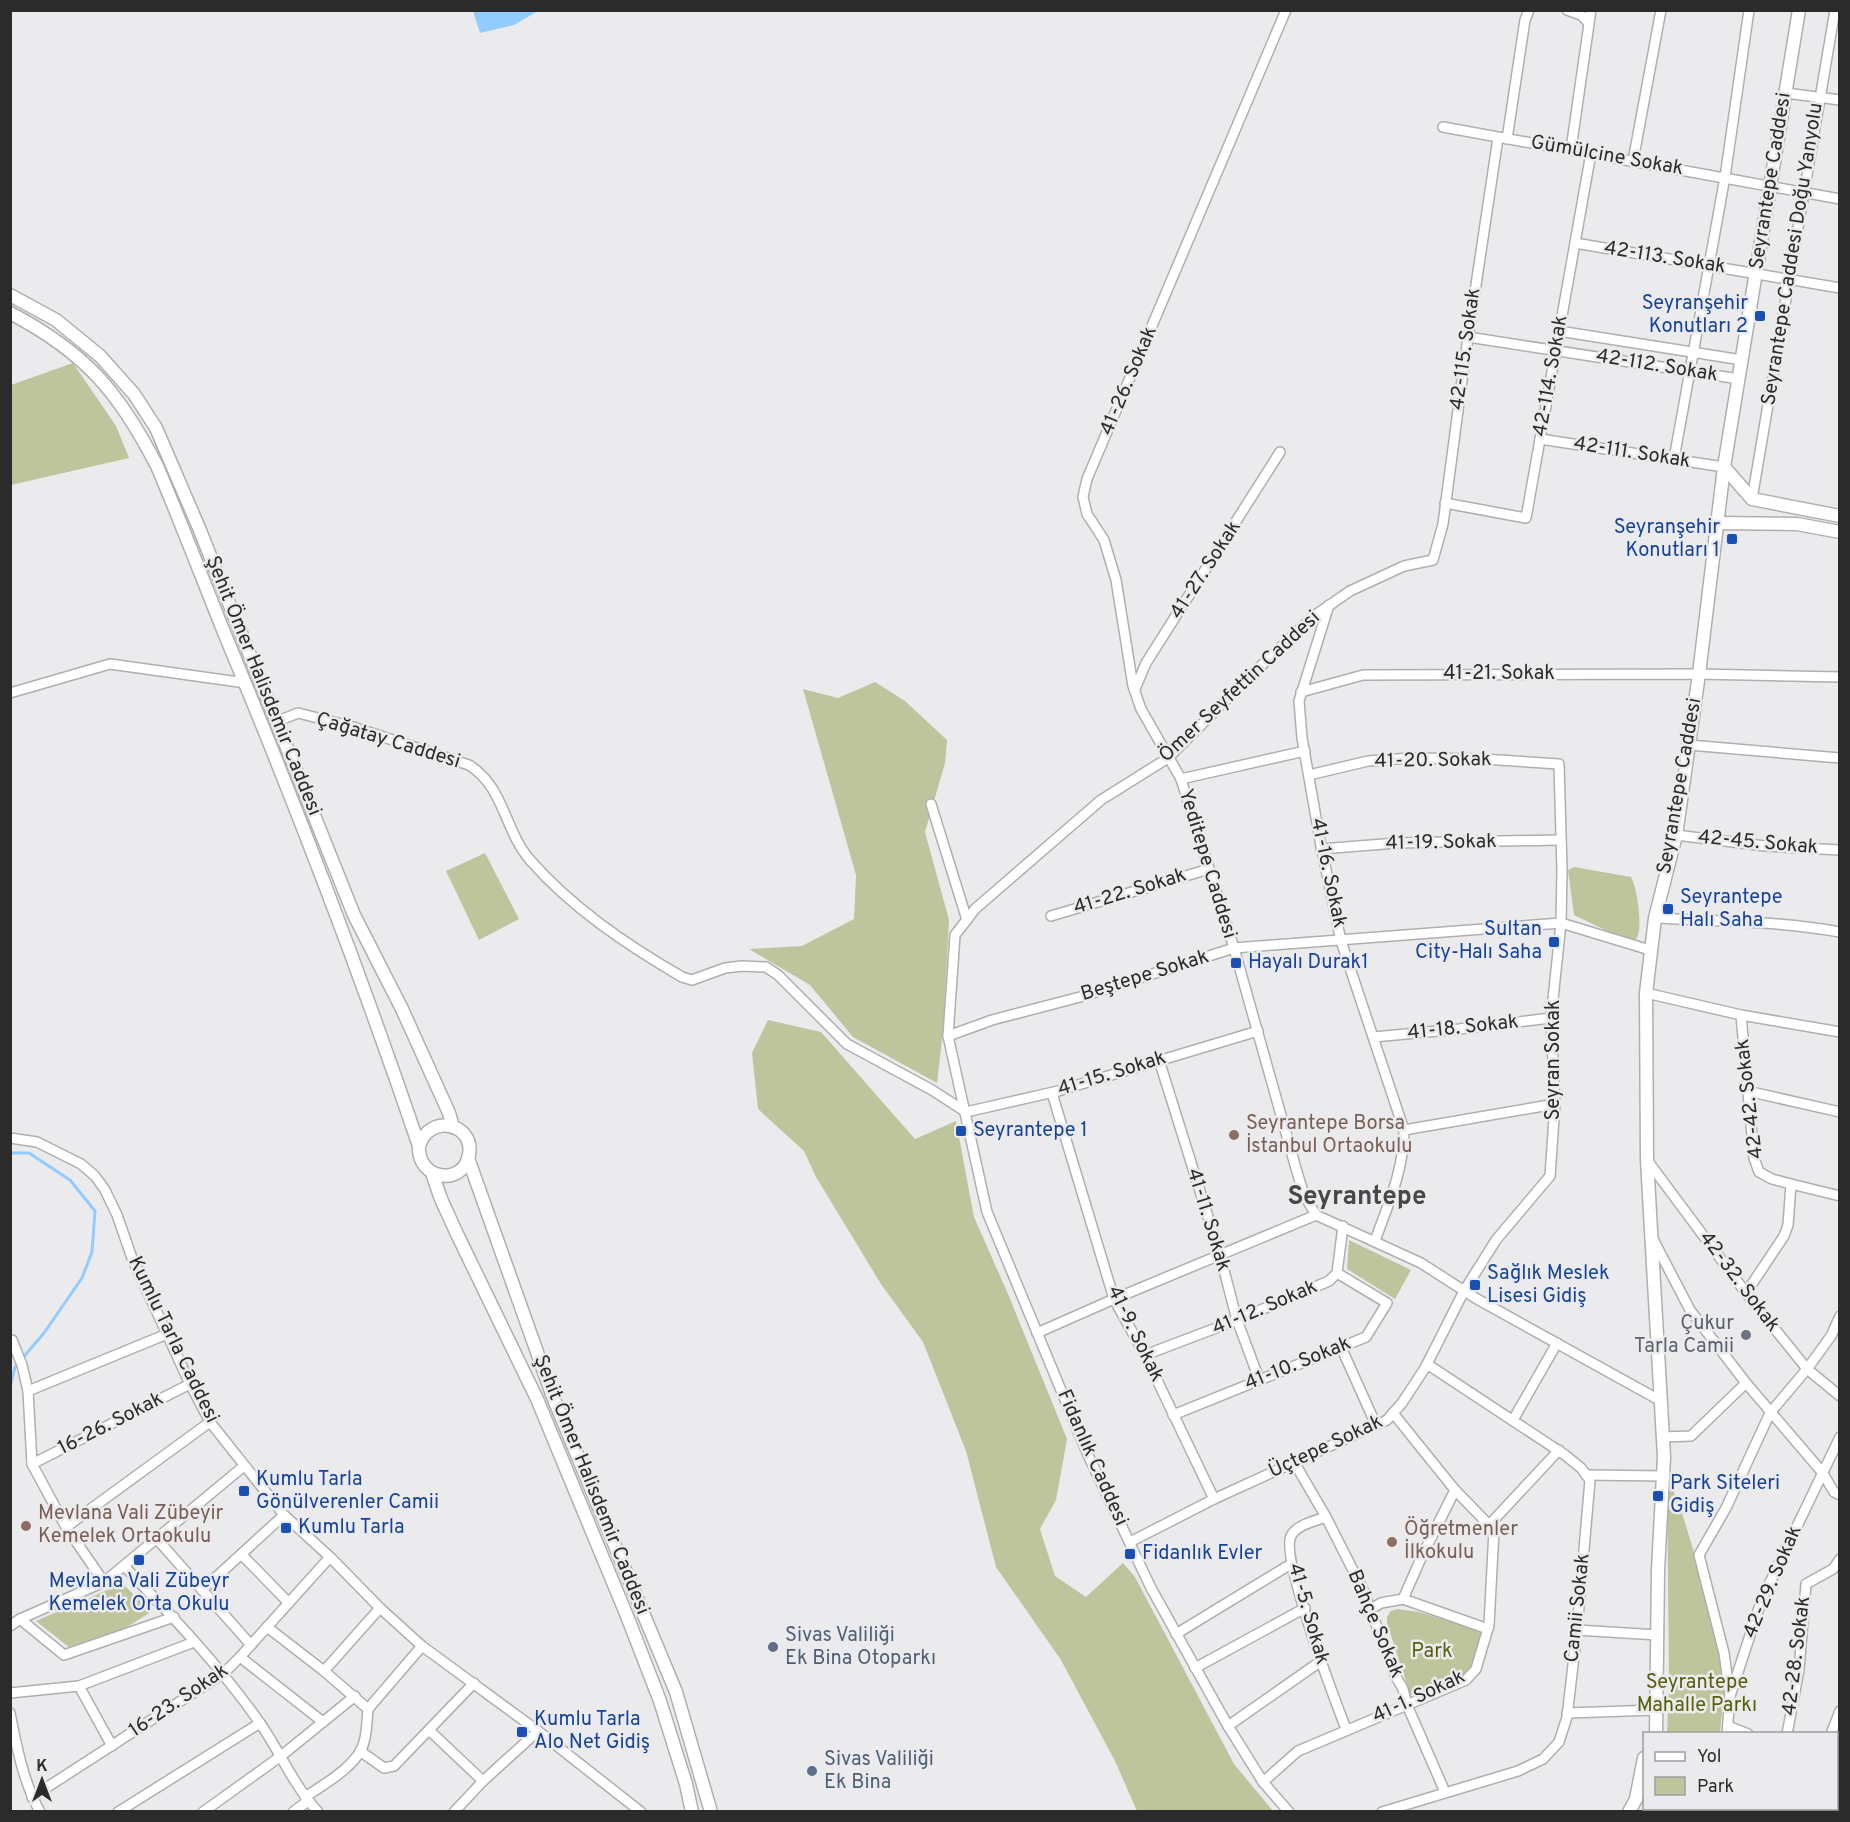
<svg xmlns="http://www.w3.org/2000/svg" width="1850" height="1822" font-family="Overpass,sans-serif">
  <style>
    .green { fill: #bec59c }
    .water { fill: #92ccfe }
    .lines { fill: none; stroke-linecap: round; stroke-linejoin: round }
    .stream { stroke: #92ccfe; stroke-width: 3 }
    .street-casing { stroke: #afafb1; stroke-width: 12 }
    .secondary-casing { stroke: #afafb1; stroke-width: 15 }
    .street { stroke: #fff; stroke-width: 9 }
    .secondary { stroke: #fff; stroke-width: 12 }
    .transit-dot { fill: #1a4fb4; stroke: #ebebed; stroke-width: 2 }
    .education-dot { fill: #8d6e63; stroke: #ebebed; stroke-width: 2 }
    .worship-dot { fill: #6b7280; stroke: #ebebed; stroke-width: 2 }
    .service-dot { fill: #5c6f8a; stroke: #ebebed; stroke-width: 2 }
    .labels { text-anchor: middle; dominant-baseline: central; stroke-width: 5; stroke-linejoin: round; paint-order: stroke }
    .street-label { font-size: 20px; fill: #2b2b2c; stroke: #ebebed }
    .transit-label { font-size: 20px; fill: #164399; stroke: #ebebed; text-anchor: start }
    .education-label { font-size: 20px; fill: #785e54; stroke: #ebebed; text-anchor: start }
    .worship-label { font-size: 20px; fill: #5b616d; stroke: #ebebed; text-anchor: end }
    .service-label { font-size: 20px; fill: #4e5e75; stroke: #ebebed; text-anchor: start }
    .park-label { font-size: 20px; fill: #565d0b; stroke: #ebebed }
    .district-label { font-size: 26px; font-weight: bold; fill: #48484a; stroke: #ebebed }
  </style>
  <rect width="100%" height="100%" fill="#ebebed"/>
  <g class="green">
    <path d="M73 363 116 426 129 458 11 485V385Z"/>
    <path d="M875 682 905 701 947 740 945 763 925 832 949 920 943 1031 937 1083 853 1037 810 985 749 949 802 946 854 919 856 875 803 689 838 698Z"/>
    <path d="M485 853 519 919 479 940 446 871Z"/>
    <path d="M1574 867 1631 877C1637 888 1642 923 1638 935 1637 938 1633 942 1632 943L1574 915 1568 870Z"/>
    <path d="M768 1020 821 1032 915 1139 956 1121 974 1217 1008 1294 1067 1439 1056 1500 1040 1529 1055 1576 1086 1597 1123 1563 1135 1577 1234 1764 1273 1811H1137L1115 1761 1061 1660 996 1567 966 1451 923 1342 881 1284 816 1177 804 1151 758 1109 752 1053Z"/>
    <path d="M1349 1240 1411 1270 1395 1299 1347 1269Z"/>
    <path d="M1667 1475 1682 1513 1697 1562 1720 1659 1724 1693 1720 1733 1667 1734 1669 1685Z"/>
    <path d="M124 1585 151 1612 127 1627 70 1648 36 1621 112 1588Z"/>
    <path d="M1398 1609 1419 1612 1486 1632 1478 1662 1463 1678 1415 1696 1410 1694 1387 1623V1617L1391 1611Z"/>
  </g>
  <path class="water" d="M473 11 538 10V11L514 25 480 33Z"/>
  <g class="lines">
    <path class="stream" d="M10 1153H29L70 1180 95 1211 92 1252 82 1278 44 1333 15 1367 10 1387"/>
    <g class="street-casing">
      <g id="street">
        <path d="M1286 10 1087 479 1083 497 1087 514 1104 540 1116 580 1133 686 1141 709 1181 779 1234 948 1295 1165 1304 1195 1316 1215 1421 1263 1477 1299 1661 1401"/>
        <path d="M1567 10 1581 15 1588 22"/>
        <path d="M1786 93 1840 100"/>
        <path d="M1443 127 1840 199"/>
        <path d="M1507 139 1525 20 1529 10"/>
        <path d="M1571 149 1591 10"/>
        <path d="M1633 161 1661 10"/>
        <path d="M1575 243 1840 288"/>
        <path d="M1559 331 1742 360"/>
        <path d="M1468 337 1739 379"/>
        <path d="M1540 439 1724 467"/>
        <path d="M1674 459 1725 177 1749 10"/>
        <path d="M1752 499 1835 10"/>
        <path d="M1445 503 1526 518 1591 153"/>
        <path d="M1329 605 1299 701 1302 738 1321 846 1341 941 1404 1130C1404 1170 1388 1204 1375 1241"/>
        <path d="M1135 689 1146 663 1280 452"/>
        <path d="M1301 692 1363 675 1699 674 1840 677"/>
        <path d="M10 693 110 664 246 683"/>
        <path d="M278 721 298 713 350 726 469 765C505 788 504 830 530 860 572 908 627 945 682 977L692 980 725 968 742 966 766 967 778 975 847 1044 932 1090 966 1112"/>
        <path d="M1689 745 1840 758"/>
        <path d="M1181 779 1305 751"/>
        <path d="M931 804 967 920"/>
        <path d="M1676 835 1765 846 1840 850"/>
        <path d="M1321 849 1396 843 1560 840"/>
        <path d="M1051 916 1209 869"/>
        <path d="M1655 918C1716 921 1779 921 1840 932"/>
        <path d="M1646 993 1741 1015 1840 1032"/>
        <path d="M1741 1015 1754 1158 1759 1172 1772 1179 1791 1184 1788 1225 1784 1236 1746 1293"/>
        <path d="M948 1036 992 1020 1080 997 1234 948 1561 923 1650 950"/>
        <path d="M1374 1037 1459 1029 1551 1018"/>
        <path d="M1159 1060 1220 1255 1237 1320 1259 1379"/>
        <path d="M1747 1091 1840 1112"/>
        <path d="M1052 1093 1114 1299 1145 1355 1214 1499"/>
        <path d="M966 1112 1058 1091 1258 1031"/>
        <path d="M1404 1130 1555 1104"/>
        <path d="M10 1138 37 1142 81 1164 95 1176 105 1190 117 1215 132 1258 190 1384 210 1422 284 1515 330 1557 380 1608 422 1646 538 1731 641 1812"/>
        <path d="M1647 1160 1746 1293 1807 1369 1840 1396"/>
        <path d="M1791 1184 1840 1196"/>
        <path d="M1653 1239 1690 1310 1746 1383 1822 1472 1834 1492 1840 1495"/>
        <path d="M1037 1333 1114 1299 1316 1215"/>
        <path d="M10 1340H12L22 1365 28 1391 32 1464 66 1527 104 1582"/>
        <path d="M1341 1347 1376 1425"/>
        <path d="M1145 1355 1237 1320 1329 1281 1337 1273 1343 1226"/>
        <path d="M28 1391 167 1334"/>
        <path d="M1173 1415 1366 1337 1387 1303 1337 1273"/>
        <path d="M1513 1420 1557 1343"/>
        <path d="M1663 1437 1691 1436 1746 1383"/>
        <path d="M1294 1462 1326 1517 1363 1590 1395 1675 1403 1689 1407 1705 1445 1792"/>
        <path d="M32 1464 190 1384"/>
        <path d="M1586 1475 1663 1476"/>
        <path d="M1326 1517C1315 1521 1296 1525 1291 1536 1280 1557 1335 1700 1346 1729"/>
        <path d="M1490 1524 1559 1450"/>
        <path d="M66 1527 210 1422"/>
        <path d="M156 1538 251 1645"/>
        <path d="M1130 1542 1214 1499 1387 1420 1402 1403 1425 1368 1464 1291 1496 1240 1550 1176 1555 1104 1551 1018 1561 923 1562 870 1559 764 1483 759 1410 758 1368 761 1309 775"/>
        <path d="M242 1555 289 1603"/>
        <path d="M124 1566C172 1616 220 1666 260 1723 280 1752 294 1786 318 1812"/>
        <path d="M202 1590 284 1515"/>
        <path d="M1403 1599 1488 1629"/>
        <path d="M1371 1609 1381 1603 1403 1599 1422 1556 1455 1490"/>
        <path d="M20 1619 64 1655 174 1617"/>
        <path d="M10 1626 20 1619 104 1582 244 1466"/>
        <path d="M267 1627 324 1671 368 1709C367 1719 367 1732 364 1742 359 1765 323 1785 305 1797"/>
        <path d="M1577 1630 1657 1635"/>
        <path d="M1176 1634 1291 1564"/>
        <path d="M240 1657 323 1722"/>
        <path d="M1195 1668 1305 1608"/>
        <path d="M324 1671 380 1608"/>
        <path d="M79 1686 112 1746"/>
        <path d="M10 1693 79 1686 194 1642"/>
        <path d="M1730 1696 1724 1653 1699 1555 1726 1508 1770 1413 1807 1369 1831 1336 1840 1316"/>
        <path d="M368 1709 422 1646"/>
        <path d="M10 1713C17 1748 23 1781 40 1812"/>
        <path d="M1567 1713 1656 1710"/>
        <path d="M1228 1726 1321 1661"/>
        <path d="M1728 1726 1748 1734"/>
        <path d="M429 1730 483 1781"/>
        <path d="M1727 1734 1730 1696 1762 1599 1840 1437"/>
        <path d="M1787 1734 1799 1670 1806 1584 1833 1569 1840 1559"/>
        <path d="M1831 1734 1840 1711"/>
        <path d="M360 1751 384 1768 394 1766 474 1683"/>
        <path d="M1836 1767 1840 1768"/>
        <path d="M1263 1782 1298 1751 1466 1680 1476 1669 1489 1625 1494 1530 1455 1490 1393 1413"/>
        <path d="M32 1797 224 1673 240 1657 330 1557"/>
        <path d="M118 1812 260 1723"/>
        <path d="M203 1812 281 1756 355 1696"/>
        <path d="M293 1812 308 1801"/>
        <path d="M454 1812 483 1781 538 1731"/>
        <path d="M1289 1812 1263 1782 1228 1726 1151 1588 1088 1455 987 1212 948 1036 955 935 975 909 1101 800 1168 758 1249 677 1314 616 1350 591 1404 566 1433 560 1443 524 1464 365 1498 138"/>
        <path d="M1382 1812 1518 1771 1543 1759 1559 1742 1567 1717 1577 1630 1590 1480 1581 1468 1565 1455 1427 1364"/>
        <path d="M1714 1812V1808"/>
        <path d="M1765 1812 1766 1808"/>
      </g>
    </g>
    <g class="secondary-casing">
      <g id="secondary">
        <path d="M10 295 56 320 100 356 134 394 156 428 199 528 354 915 402 1009 449 1113 453 1127"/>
        <path d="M10 313C85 352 119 392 157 466 180 520 201 575 223 630 294 800 360 972 419 1146 417 1180 463 1187 469 1155 475 1123 429 1113 419 1146"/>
        <path d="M1724 467 1752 499 1840 516"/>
        <path d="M1717 523 1797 524 1840 532"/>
        <path d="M468 1158 553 1397 676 1692 711 1812"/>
        <path d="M432 1173 441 1199 457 1234 537 1399 627 1616 660 1701 686 1784 692 1812"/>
        <path d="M1656 1734 1658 1570 1664 1457 1647 1160 1646 993 1655 918 1676 835 1699 674 1724 467 1799 10"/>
        <path d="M1653 1808 1654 1812"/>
        <path d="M1629 1812 1636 1799 1644 1758"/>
      </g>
    </g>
    <use href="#street" class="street"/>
    <use href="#secondary" class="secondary"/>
  </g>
  <g class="transit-dot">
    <rect x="1754" y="310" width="12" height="12" rx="3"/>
    <rect x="1726" y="533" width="12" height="12" rx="3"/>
    <rect x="1662" y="903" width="12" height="12" rx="3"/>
    <rect x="1548" y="936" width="12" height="12" rx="3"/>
    <rect x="1230" y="957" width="12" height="12" rx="3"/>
    <rect x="955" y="1125" width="12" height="12" rx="3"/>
    <rect x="1469" y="1279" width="12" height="12" rx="3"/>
    <rect x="238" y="1485" width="12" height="12" rx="3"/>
    <rect x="1652" y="1490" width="12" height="12" rx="3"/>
    <rect x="280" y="1522" width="12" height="12" rx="3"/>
    <rect x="1124" y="1548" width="12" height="12" rx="3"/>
    <rect x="133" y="1554" width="12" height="12" rx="3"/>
    <rect x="516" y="1726" width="12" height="12" rx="3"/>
  </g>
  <g class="education-dot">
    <circle cx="1234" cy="1135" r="6"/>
    <circle cx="26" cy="1526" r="6"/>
    <circle cx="1392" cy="1542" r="6"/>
  </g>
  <circle class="worship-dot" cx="1746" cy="1335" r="6"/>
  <g class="service-dot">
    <circle cx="773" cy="1647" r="6"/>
    <circle cx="812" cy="1771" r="6"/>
  </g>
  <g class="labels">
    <g class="street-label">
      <text transform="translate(1607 156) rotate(10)">Gümülcine Sokak</text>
      <text transform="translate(1771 181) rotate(-81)">Seyrantepe Caddesi</text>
      <text transform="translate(1793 254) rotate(-81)">Seyrantepe Caddesi Doğu Yanyolu</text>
      <text transform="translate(1665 258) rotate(9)">42-113. Sokak</text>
      <text transform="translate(1466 349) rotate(-82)">42-115. Sokak</text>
      <text transform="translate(1657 366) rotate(9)">42-112. Sokak</text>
      <text transform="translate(1551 376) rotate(-80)">42-114. Sokak</text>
      <text transform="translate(1129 381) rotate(-67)">41-26. Sokak</text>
      <text transform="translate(1632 453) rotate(9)">42-111. Sokak</text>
      <text transform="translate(1206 570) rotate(-57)">41-27. Sokak</text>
      <text x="1499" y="674">41-21. Sokak</text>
      <text transform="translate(263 686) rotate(68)">Şehit Ömer Halisdemir Caddesi</text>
      <text transform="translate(1240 687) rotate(-43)">Ömer Seyfettin Caddesi</text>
      <text transform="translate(388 741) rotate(17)">Çağatay Caddesi</text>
      <text transform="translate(1433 761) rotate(-1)">41-20. Sokak</text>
      <text transform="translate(1680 786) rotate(-80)">Seyrantepe Caddesi</text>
      <text transform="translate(1441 843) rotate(-1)">41-19. Sokak</text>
      <text transform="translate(1758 843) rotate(5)">42-45. Sokak</text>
      <text transform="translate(1207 864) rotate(73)">Yeditepe Caddesi</text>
      <text transform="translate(1328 873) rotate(78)">41-16. Sokak</text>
      <text transform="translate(1130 892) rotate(-17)">41-22. Sokak</text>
      <text transform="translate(1145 976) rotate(-17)">Beştepe Sokak</text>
      <text transform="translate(1463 1028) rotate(-6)">41-18. Sokak</text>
      <text transform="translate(1554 1060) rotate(-90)">Seyran Sokak</text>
      <text transform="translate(1112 1074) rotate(-17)">41-15. Sokak</text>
      <text transform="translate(1750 1099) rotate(-97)">42-42. Sokak</text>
      <text transform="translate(1208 1220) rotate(73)">41-11. Sokak</text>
      <text transform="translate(1739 1282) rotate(53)">42-32. Sokak</text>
      <text transform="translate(1265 1308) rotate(-23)">41-12. Sokak</text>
      <text transform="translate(1135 1334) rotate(64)">41-9. Sokak</text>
      <text transform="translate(173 1340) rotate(64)">Kumlu Tarla Caddesi</text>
      <text transform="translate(1298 1364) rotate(-22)">41-10. Sokak</text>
      <text transform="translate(111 1424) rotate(-27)">16-26. Sokak</text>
      <text transform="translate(1326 1447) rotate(-25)">Üçtepe Sokak</text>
      <text transform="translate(1092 1458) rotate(66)">Fidanlık Caddesi</text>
      <text transform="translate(591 1485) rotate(68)">Şehit Ömer Halisdemir Caddesi</text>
      <text transform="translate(1773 1582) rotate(-67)">42-29. Sokak</text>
      <text transform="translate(1578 1608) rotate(-84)">Camii Sokak</text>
      <text transform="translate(1308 1614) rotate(74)">41-5. Sokak</text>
      <text transform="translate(1375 1624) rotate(67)">Bahçe Sokak</text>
      <text transform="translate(1797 1656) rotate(-83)">42-28. Sokak</text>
      <text transform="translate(1419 1697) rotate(-25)">41-1. Sokak</text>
      <text transform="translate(179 1701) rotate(-34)">16-23. Sokak</text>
    </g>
    <g class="transit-label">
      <text x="1748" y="304" text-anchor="end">Seyranşehir<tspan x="1748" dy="23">Konutları 2</tspan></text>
      <text x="1720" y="528" text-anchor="end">Seyranşehir<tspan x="1720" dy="23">Konutları 1</tspan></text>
      <text x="1680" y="898">Seyrantepe<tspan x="1680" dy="23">Halı Saha</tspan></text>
      <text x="1542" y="930" text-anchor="end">Sultan<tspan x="1542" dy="23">City-Halı Saha</tspan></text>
      <text x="1248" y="963">Hayalı Durak1</text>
      <text x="973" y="1131">Seyrantepe 1</text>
      <text x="1487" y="1274">Sağlık Meslek<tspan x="1487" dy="23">Lisesi Gidiş</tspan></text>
      <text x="256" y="1480">Kumlu Tarla<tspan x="256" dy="23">Gönülverenler Camii</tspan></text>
      <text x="1670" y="1484">Park Siteleri<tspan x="1670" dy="23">Gidiş</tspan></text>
      <text x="298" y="1528">Kumlu Tarla</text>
      <text x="1142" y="1554">Fidanlık Evler</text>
      <text x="139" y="1582" text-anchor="middle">Mevlana Vali Zübeyr<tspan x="139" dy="23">Kemelek Orta Okulu</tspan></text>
      <text x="534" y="1720">Kumlu Tarla<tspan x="534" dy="23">Alo Net Gidiş</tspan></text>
    </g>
    <g class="education-label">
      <text x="1246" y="1124">Seyrantepe Borsa<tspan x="1246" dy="23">İstanbul Ortaokulu</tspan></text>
      <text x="38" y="1514">Mevlana Vali Zübeyir<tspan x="38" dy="23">Kemelek Ortaokulu</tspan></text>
      <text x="1404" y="1530">Öğretmenler<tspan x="1404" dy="23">İlkokulu</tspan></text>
    </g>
    <g class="worship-label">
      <text x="1734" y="1324">Çukur<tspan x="1734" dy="23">Tarla Camii</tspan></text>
    </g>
    <g class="service-label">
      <text x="785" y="1636">Sivas Valiliği<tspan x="785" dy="23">Ek Bina Otoparkı</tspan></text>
      <text x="824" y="1760">Sivas Valiliği<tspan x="824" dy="23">Ek Bina</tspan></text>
    </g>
    <g class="park-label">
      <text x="1432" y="1652">Park</text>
      <text x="1697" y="1683">Seyrantepe<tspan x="1697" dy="23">Mahalle Parkı</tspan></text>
    </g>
    <g class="district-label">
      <text x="1357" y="1197">Seyrantepe</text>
    </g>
  </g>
  <rect width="1850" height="1822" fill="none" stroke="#2b2b2c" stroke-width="24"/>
  <rect x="1643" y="1732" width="195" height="78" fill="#ebebed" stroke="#9e9ea0" stroke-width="1.5"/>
  <rect x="1655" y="1752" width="30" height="9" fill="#ffffff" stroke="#9e9ea0" stroke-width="1.5"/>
  <text x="1697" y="1762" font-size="18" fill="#2b2b2c">Yol</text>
  <rect x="1655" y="1777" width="30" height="18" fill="#bec59c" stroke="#9e9ea0" stroke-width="1.5"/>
  <text x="1697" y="1792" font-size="18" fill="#2b2b2c">Park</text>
  <g transform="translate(42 1780)" stroke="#ebebed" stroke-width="4.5" paint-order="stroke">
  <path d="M0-4.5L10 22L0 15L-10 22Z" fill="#2b2b2c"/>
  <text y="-9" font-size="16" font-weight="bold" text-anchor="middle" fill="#2b2b2c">K</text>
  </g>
</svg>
